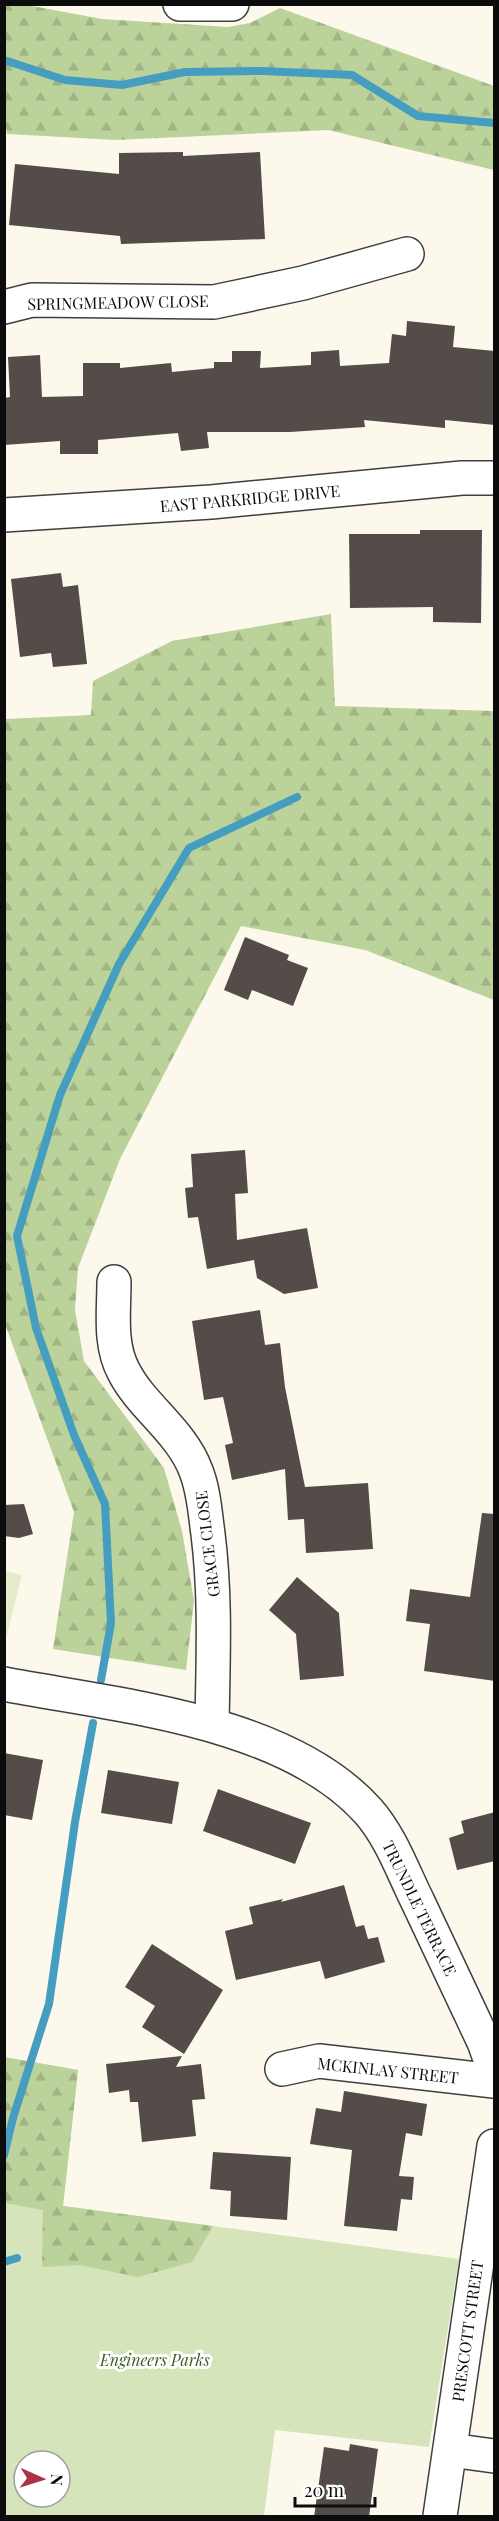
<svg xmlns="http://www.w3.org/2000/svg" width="499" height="2521" font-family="'Playfair Display',serif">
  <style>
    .grass { fill: #d5e4ba; fill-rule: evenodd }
    .forest { fill: url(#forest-firs) }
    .pitch { fill: #e5eccb }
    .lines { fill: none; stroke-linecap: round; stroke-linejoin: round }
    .stream { stroke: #459ebf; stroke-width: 8 }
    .building { fill: #534c49 }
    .minor-casing { stroke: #3f3f3f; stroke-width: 36 }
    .minor { stroke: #fff; stroke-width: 33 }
    .labels { text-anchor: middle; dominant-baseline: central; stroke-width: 6; stroke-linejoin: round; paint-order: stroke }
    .street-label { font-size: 16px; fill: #0c0c0c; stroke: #fff }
    .park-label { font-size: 16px; font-style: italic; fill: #375c23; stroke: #fff }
  </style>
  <defs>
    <pattern id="forest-firs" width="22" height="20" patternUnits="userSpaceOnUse" patternTransform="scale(1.5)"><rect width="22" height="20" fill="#bbd39b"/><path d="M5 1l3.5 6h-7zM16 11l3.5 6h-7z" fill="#a0b484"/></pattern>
  </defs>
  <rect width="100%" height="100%" fill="#fdf8ec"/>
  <path class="grass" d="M4 2057 78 2070 63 2206 459 2259 429 2447 275 2430 264 2516H5ZM24 2461H60V2497H24Z"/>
  <g class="forest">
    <path d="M5 4 27 5 102 19 228 27 250 23 280 8 494 86V170L328 130 117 140 7 134 4 113Z"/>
    <path d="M331 614 335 706 494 711V1000L365 950 241 926 120 1159 78 1268 75 1310 84 1361 164 1468 182 1531 194 1601 186 1670 53 1649 74 1512 5 1324V719L91 715 93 681 172 641Z"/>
    <path d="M4 2057 78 2070 63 2206 213 2226 192 2262 138 2277 79 2265 42 2267 43 2210 5 2203Z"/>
  </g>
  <path class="pitch" d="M5 1571 22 1575 7 1635 4 1634Z"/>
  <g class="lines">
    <g class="stream">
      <path d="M4 60 65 80 122 85 185 72 263 71 352 75 418 116 494 123"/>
      <path d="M101 1680 111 1623 105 1504 74 1435 36 1328 17 1236 60 1095 119 964 189 848 297 797"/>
      <path d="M4 2155 13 2118 49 2004 75 1822 93 1723"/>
      <path d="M4 2262 17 2258"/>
    </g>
  </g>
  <g class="building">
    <path d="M183 152V156L260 152 265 239 121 244 120 236 9 225 15 164 119 174V153Z"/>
    <path d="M407 321 455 326 453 347 495 351V425L445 420V428L364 420 365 427 290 432H207L209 448 181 451 178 433 98 440V454H60V441L4 445V398L10 397 8 357 40 355 42 397 83 396V363H120V368L171 363 172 372 214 368V362H232V351H261L260 368 311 365V352L339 350 340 366 389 363 392 334 406 336Z"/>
    <path d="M420 530H482L481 623 433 622V607L350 608 349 534H420Z"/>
    <path d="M61 573 63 587 78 585 87 664 53 667 51 653 20 657 11 579Z"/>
    <path d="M245 937 289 955 287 960 308 968 293 1006 252 990 248 1000 224 990Z"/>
    <path d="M245 1150 248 1193 235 1194 237 1240 307 1228 318 1288 284 1294 257 1278 254 1260 207 1269 198 1217 188 1218 185 1188 193 1187 191 1154Z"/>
    <path d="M260 1310 265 1345 280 1343 285 1387 305 1487 368 1483 373 1549 306 1553 304 1519 288 1520 285 1469 232 1480 225 1445 233 1443 223 1397 204 1400 192 1321Z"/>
    <path d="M24 1504 33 1534 19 1538 4 1536V1505Z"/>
    <path d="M482 1513 495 1514V1681L424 1671 430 1624 406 1621 410 1589 470 1597Z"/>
    <path d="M297 1577 339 1613 344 1676 300 1680 296 1634 269 1610Z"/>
    <path d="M4 1753 43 1760 32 1820 4 1815Z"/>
    <path d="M108 1770 179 1782 172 1824 101 1813Z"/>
    <path d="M218 1789 311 1823 295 1864 203 1831Z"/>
    <path d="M495 1812V1861L457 1870 449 1838 464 1833 461 1821Z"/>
    <path d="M344 1885 356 1927 364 1925 368 1939 378 1937 385 1962 325 1979 320 1961 236 1980 225 1931 253 1924 249 1907 283 1899 281 1902Z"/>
    <path d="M152 1944 223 1990 184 2054 142 2027 155 2006 125 1987Z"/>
    <path d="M182 2056 176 2067 201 2064 205 2099 192 2100 196 2136 142 2142 138 2102H130L129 2090 109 2093 106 2064Z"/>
    <path d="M344 2091 427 2104 422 2136 406 2133 399 2176 414 2177 412 2200 401 2199 397 2231 344 2226 352 2150 310 2144 316 2108 341 2112Z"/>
    <path d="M213 2152 291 2157 287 2220 230 2216 231 2191 210 2189Z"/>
    <path d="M350 2444 378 2449 369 2517H314L324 2447 349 2451Z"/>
  </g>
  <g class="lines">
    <g class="minor-casing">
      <g id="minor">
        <path d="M180 4H232"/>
        <path d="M4 307 32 300 214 302 303 283 407 254"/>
        <path d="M4 515 211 502 462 478H494"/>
        <path d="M114 1282C114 1311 109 1345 124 1372 142 1407 182 1432 196 1471 204 1491 205 1513 208 1534 216 1598 213 1660 212 1725"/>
        <path d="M4 1684C119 1706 286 1720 368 1811 391 1837 403 1872 418 1902 440 1949 462 1996 484 2042L494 2070"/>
        <path d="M282 2069 319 2061 494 2081"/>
        <path d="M450 2450 494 2456"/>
        <path d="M440 2516 494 2146"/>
      </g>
    </g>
    <use href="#minor" class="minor"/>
  </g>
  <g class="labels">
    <g class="street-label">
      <text transform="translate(118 302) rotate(-1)">SPRINGMEADOW CLOSE</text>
      <text transform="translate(250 498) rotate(-5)">EAST PARKRIDGE DRIVE</text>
      <text transform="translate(207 1544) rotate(-97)">GRACE CLOSE</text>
      <text transform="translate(420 1908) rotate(64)">TRUNDLE TERRACE</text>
      <text transform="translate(388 2070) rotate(6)">MCKINLAY STREET</text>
      <text transform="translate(467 2331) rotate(-82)">PRESCOTT STREET</text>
    </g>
    <g class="park-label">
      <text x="155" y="2359">Engineers Parks</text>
    </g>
  </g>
  <rect width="499" height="2521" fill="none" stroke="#0c0c0c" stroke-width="12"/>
  <g transform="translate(42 2479) rotate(93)"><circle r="28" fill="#ffffff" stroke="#9e9e9e" stroke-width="1.5"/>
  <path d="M0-4.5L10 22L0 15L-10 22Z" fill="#ad3248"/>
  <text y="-9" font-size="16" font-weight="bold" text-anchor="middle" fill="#0c0c0c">N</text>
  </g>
  <path d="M295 2497v9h80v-9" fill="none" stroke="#0c0c0c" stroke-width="3"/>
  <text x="304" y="2497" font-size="18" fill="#0c0c0c" stroke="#ffffff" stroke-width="4.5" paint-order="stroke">20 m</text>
</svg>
